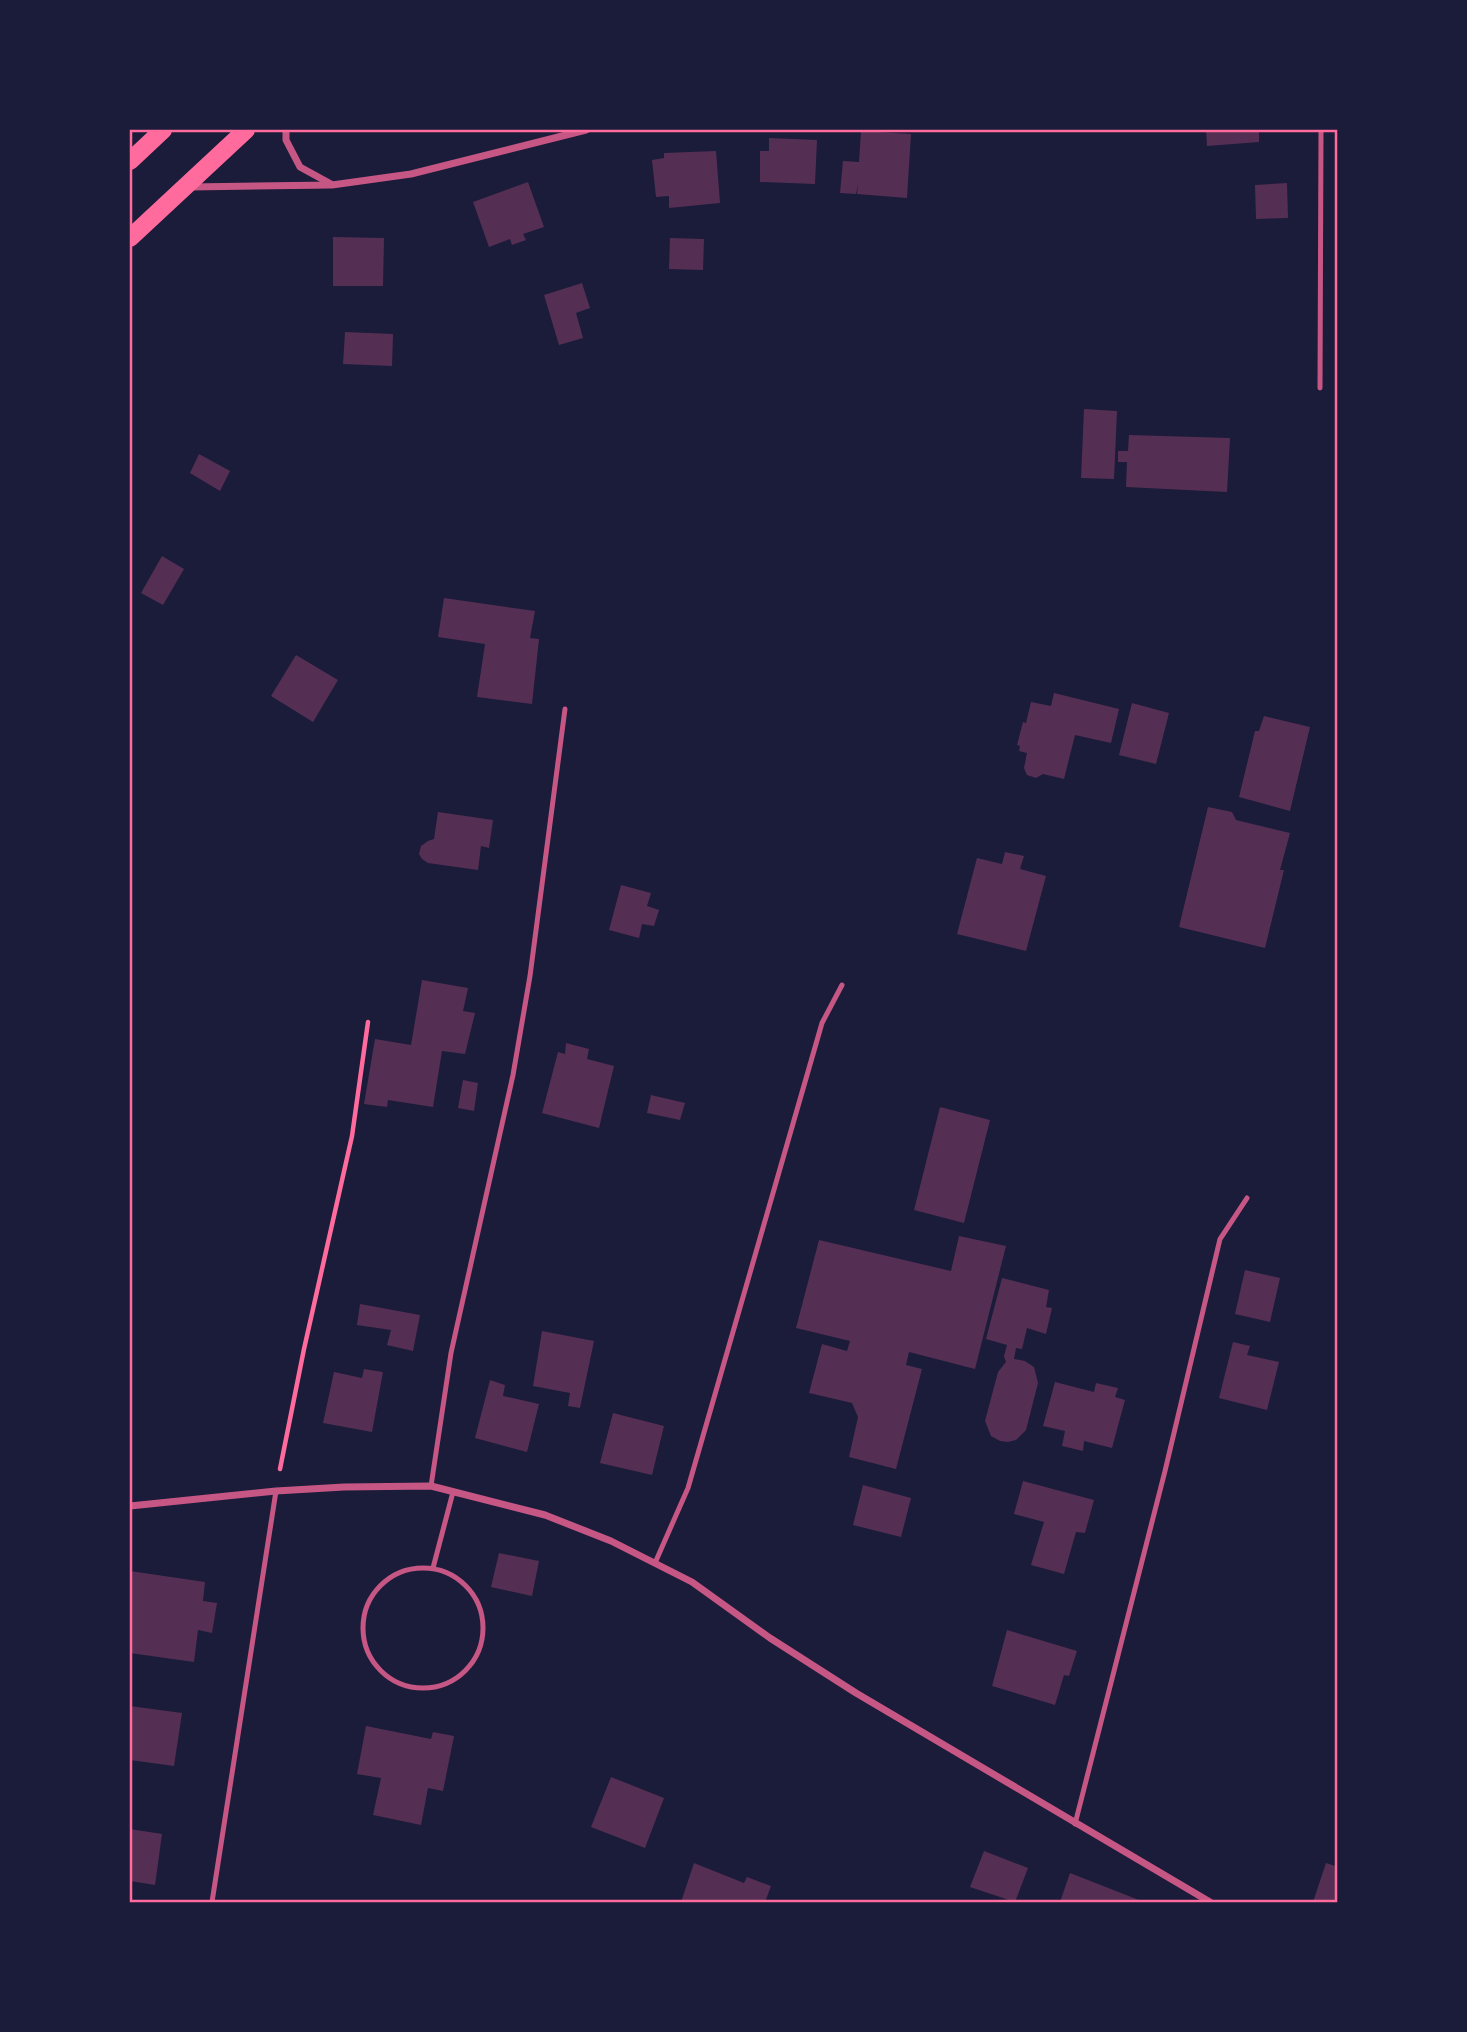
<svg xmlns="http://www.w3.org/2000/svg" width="1467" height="2032" font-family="Manrope,sans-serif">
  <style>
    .building { fill: #542f53 }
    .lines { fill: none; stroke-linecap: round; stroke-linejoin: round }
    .path { stroke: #ff6b9d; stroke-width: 4.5 }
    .service { stroke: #c65784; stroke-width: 5 }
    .minor { stroke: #c65784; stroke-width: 7 }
    .primary { stroke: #ff6b9d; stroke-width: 18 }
    .neatline { fill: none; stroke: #ff6b9d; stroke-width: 2.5 }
  </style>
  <rect width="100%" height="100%" fill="#1b1b3a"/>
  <g class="building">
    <path d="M1206 130H1259V142L1207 146Z"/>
    <path d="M861 131 911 134 907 198 857 194 858 184 856 194 840 193 843 161 859 162Z"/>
    <path d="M769 138 817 140 815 184 760 182V151H769Z"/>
    <path d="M716 151 720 203 669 208V196L656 197 652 160 664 158V153Z"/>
    <path d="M528 182 544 227 523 234 526 240 512 245 510 239 489 247 473 202Z"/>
    <path d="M1287 183 1288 218 1256 219 1255 185Z"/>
    <path d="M333 237 384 238 383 286H333Z"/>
    <path d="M670 238 704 239 703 270 669 269Z"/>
    <path d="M582 283 590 308 576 313 583 338 559 345 544 295Z"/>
    <path d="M345 332 393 334 392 366 343 364Z"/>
    <path d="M1084 409 1117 411 1114 479 1081 478Z"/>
    <path d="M1129 435 1230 438 1227 492 1126 487 1127 462H1118V451H1128Z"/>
    <path d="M199 454 230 471 220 491 190 473Z"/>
    <path d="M162 556 184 569 163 605 141 593Z"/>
    <path d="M444 598 535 611 530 638 539 639 532 704 477 697 485 644 438 637Z"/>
    <path d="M296 655 338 680 313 722 271 696Z"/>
    <path d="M1054 693 1119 709 1111 743 1075 735 1064 779 1043 774 1036 778 1027 775 1024 768 1027 753 1019 751 1020 746 1017 745 1023 722 1026 723 1031 702 1051 706Z"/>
    <path d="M1132 703 1169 713 1156 764 1119 755Z"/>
    <path d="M1264 716 1310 727 1290 811 1239 797 1255 731H1259Z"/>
    <path d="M1208 807 1232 812 1236 820 1290 833 1280 870H1284L1265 948 1179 927Z"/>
    <path d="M438 812 493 820 489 848 481 846 478 870 428 863 422 859 419 854 421 846 428 841 434 839Z"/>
    <path d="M1005 852 1024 856 1020 869 1046 876 1026 951 957 934 977 858 1002 864Z"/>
    <path d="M621 885 651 893 647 906 659 910 654 926 642 924 639 938 609 930Z"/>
    <path d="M422 980 468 988 463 1011 475 1013 465 1054 442 1051 433 1107 388 1100 387 1107 364 1104 375 1039 411 1045Z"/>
    <path d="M566 1043 589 1049 587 1059 614 1066 599 1128 542 1113 558 1052 565 1054Z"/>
    <path d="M463 1080 478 1083 474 1111 458 1108Z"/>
    <path d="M651 1095 685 1103 680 1120 647 1113Z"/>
    <path d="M940 1107 990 1120 964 1223 914 1210Z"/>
    <path d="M959 1236 1006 1246 975 1369 909 1352 906 1365 922 1369 896 1469 849 1457 858 1417 852 1403 809 1393 822 1344 847 1351 850 1341 796 1328 819 1240 951 1271Z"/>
    <path d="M1245 1270 1280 1278 1270 1322 1235 1314Z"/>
    <path d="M1002 1278 1049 1290 1046 1307 1052 1308 1046 1334 1027 1328 1022 1349 1016 1348 1014 1359 1025 1361 1034 1367 1038 1383 1026 1430 1016 1440 1008 1442 1000 1441 991 1436 985 1421 998 1372 1006 1362 1004 1356 1007 1345 986 1339Z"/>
    <path d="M360 1304 420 1315 413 1351 387 1345 391 1330 357 1325Z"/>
    <path d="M542 1331 594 1341 580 1408 568 1406 570 1393 533 1386Z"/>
    <path d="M1233 1342 1250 1346 1247 1355 1279 1362 1267 1410 1219 1398Z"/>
    <path d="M364 1369 383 1372 372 1432 323 1423 334 1372 362 1378Z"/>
    <path d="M490 1380 505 1385 503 1396 539 1404 527 1452 475 1438Z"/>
    <path d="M1055 1382 1094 1392 1096 1383 1118 1388 1115 1397 1125 1400 1112 1448 1084 1441 1083 1451 1062 1446 1065 1431 1043 1426Z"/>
    <path d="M613 1413 664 1426 652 1475 600 1463Z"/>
    <path d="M1023 1481 1094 1500 1085 1533 1076 1532 1064 1574 1031 1565 1044 1522 1014 1514Z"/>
    <path d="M863 1485 911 1498 901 1537 853 1525Z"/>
    <path d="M499 1553 539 1561 532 1596 491 1587Z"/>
    <path d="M130 1571 205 1582 203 1601 217 1603 212 1633 198 1630 194 1662 130 1653Z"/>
    <path d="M1007 1630 1077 1651 1069 1676 1064 1675 1055 1705 992 1686Z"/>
    <path d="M130 1706 182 1713 174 1766 130 1760Z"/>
    <path d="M366 1726 431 1739 433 1732 454 1736 443 1791 428 1788 421 1825 373 1815 381 1778 357 1774Z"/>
    <path d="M611 1777 664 1798 645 1848 591 1827Z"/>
    <path d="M130 1829 162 1834 155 1885 130 1881Z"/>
    <path d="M984 1851 1028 1868 1015 1902 970 1887Z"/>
    <path d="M694 1863 744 1883 747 1877 771 1886 765 1902H681Z"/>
    <path d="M1326 1863 1338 1867V1902H1313Z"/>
    <path d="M1070 1873 1144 1902H1060Z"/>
  </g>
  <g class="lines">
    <path class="path" d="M280 1469 304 1349 352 1136 368 1022"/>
    <g class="service">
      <path d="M1320 388 1321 130"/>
      <path d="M431 1486 451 1353 513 1075 530 976 565 709"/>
      <path d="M655 1563 688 1488 822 1023 842 985"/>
      <circle cx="423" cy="1628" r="60"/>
      <path d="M433 1568 453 1492"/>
      <path d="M1075 1824 1165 1471 1220 1239 1247 1198"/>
      <path d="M212 1902 276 1491"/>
    </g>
    <g class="minor">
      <path d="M286 130V140L300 167 331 184"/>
      <path d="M190 187 332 185 411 174 586 130"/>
      <path d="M130 1506 276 1491 344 1487 431 1486 545 1515 611 1541 692 1582 770 1638 856 1693 1210 1902"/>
    </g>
    <g class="primary">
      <path d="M130 161 163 130"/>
      <path d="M130 238 246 130"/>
    </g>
  </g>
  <rect width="1467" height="2032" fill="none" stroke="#1b1b3a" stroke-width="262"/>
  <rect x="131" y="131" width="1205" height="1770" class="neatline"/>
</svg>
